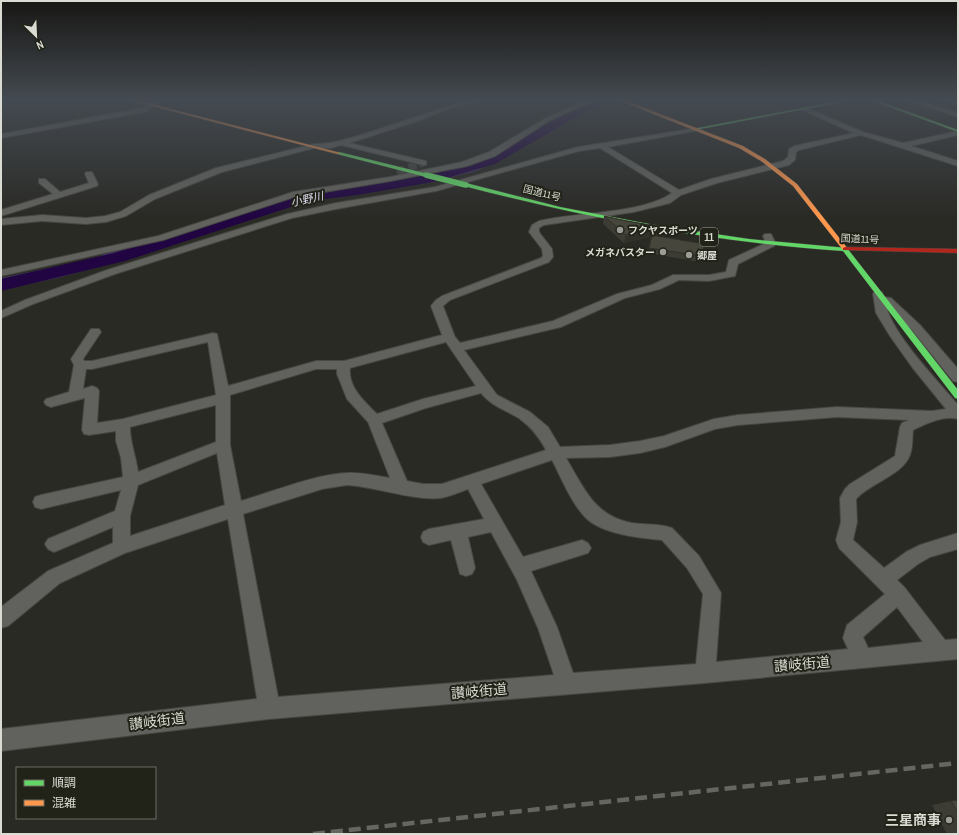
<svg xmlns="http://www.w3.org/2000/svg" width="959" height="835" font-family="'Archivo Narrow','Noto Sans JP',sans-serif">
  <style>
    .green { fill: #413262 }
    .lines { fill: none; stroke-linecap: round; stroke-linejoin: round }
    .river { fill: #200542; fill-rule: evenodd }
    .street-tunnel-far1 { stroke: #44453f; stroke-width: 7; stroke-dasharray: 7 3.5; stroke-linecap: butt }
    .street-tunnel { stroke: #44453f; stroke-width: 8; stroke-dasharray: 8 4.5; stroke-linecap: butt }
    .street-casing { stroke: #474741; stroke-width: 2 }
    .fast-casing { stroke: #474741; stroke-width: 1 }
    .slow-casing { stroke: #474741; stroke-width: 1 }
    .jam-casing { stroke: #474741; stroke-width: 1 }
    .street { fill: #61625d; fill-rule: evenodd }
    .fast { fill: #63d668; fill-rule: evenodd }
    .slow { fill: #ff974d; fill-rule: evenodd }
    .jam { fill: #b3261e; fill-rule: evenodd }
    .rail { stroke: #666661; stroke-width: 4.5; stroke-dasharray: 12 6; stroke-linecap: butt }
    .fast-bridge-casing { stroke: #474741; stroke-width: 6; stroke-linecap: butt }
    .fast-bridge { stroke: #63d668; stroke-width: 5.5 }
    .wall { fill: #3c3c34 }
    .shaded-wall { fill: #31312a }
    .building { fill: #46463c; stroke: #31312a }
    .poi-dot { fill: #9c9d96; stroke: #222318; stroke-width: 1.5 }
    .labels { text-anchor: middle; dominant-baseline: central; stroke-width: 4; stroke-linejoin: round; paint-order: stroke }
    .far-street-label { font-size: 10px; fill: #dadbd3; stroke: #222318 }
    .far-poi-label { font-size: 10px; font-weight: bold; fill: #dadbd3; stroke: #222318; text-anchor: start }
    .far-water-label { font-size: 11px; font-style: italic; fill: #e0dcf1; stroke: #222318 }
    .shield { fill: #222318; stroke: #a3a49b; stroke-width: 1 }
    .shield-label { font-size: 11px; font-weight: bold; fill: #dadbd3 }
    .near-street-label { font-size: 14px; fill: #dadbd3; stroke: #222318 }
    .near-poi-label { font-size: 14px; font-weight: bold; fill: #dadbd3; stroke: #222318; text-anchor: end }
  </style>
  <rect width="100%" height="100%" fill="#2a2a25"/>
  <path class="green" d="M598 100H611L574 115 510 155 476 171 432 182 298 201 133 258 57 278 1 290V278L98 258 104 254 170 237 288 199 455 170 502 152 564 114Z"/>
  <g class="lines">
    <path class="river" d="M595 100H611L610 102 590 109 495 164 433 182 357 195 309 201 125 261 1 291V279L114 253 302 194 431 174 485 158 582 105Z"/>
    <path class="street-tunnel-far1" d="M419 164 423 163"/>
    <path class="street-tunnel" d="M397 172 422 163"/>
    <g class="street-casing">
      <g id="street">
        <path d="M473 100H485L449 109 415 122 349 143 426 161V165H423L341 145 331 148H314L222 172 155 199 126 216 106 222 86 224 42 221 1 225V219L42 215 86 218 105 216 120 212 149 195 216 168 314 144C334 144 351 138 370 132 405 121 438 108 473 100Z"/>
        <path d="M587 100H596L550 120 495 156 467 166 390 181 294 197 163 240 1 276V270L158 236 293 192 390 177 462 162 489 152 546 118Z"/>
        <path d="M906 100H916L958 113V117Z"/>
        <path d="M944 100 958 101V105L945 101Z"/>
        <path d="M154 101 159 102 145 112 1 138V134L143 108Z"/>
        <path d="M804 107 863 132 903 143 958 131V135L911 146 958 161V166L861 135 799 150 796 152 795 160 789 165 717 183 681 195 670 203 634 212 544 225 539 228V232L552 249 553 257 549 262 450 300 443 306 455 337 460 343 553 321 617 294 652 285 673 275H709L726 272 729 260 766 243 763 236 765 234H771L776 244 774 246 738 264 735 276 709 281 679 280 660 289 625 298 561 327 464 350 497 395 530 412 548 427 560 447 610 445 640 441 664 436 714 419 738 415 837 407 932 411 946 409 912 367 890 336 876 313 873 294 874 292H882L884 297 891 298 920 325 958 369V382L953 381 912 330 886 305C892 334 938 381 958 405V419C943 415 926 424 913 430 912 438 913 447 910 455 903 475 870 483 856 499L857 522 853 540 884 568 906 552 920 545 958 533V549L930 557 918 564 897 580 905 588 945 640 958 639V659L705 683 269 719 1 751V729L257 699 228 519 125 553 60 583 8 626 1 628V607L48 571 113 543V527L54 552 48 549 45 544 48 539 115 511 121 490 41 509 35 507 33 502 35 497 41 495 123 477 121 458 116 441V431L89 435 84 434 82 430 85 398 51 407 46 405 44 402 46 399 69 392 74 365 71 359 91 329H99L101 332 83 359 84 361H92L213 333 217 334 228 386 316 361H344L442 335 431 306 436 300 442 296 541 258 543 256 542 249 529 232 532 225 539 221C575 212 643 214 672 193L600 148 579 151 436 191 336 209 292 218 115 274 33 304 1 318V311L25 300 107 270 287 214 336 203 435 187 578 147 697 128V130L695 131 608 147 679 190 711 179 783 161 788 157 789 149 794 146 854 133 802 110 801 109ZM208 342 216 395 123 419 97 423 99 391 97 388 92 386 83 389 86 369H92ZM446 342 476 386 423 399 377 414C364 401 348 387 350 368ZM316 369H337V374L347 399 368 422 390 478C376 476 362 472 347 473 316 474 272 492 241 501L230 445V395ZM481 393C491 406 506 410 520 419 532 428 539 437 546 450L442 484H423L407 481 382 423 426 408ZM216 405V442L138 472C136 456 130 443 130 427ZM837 417 909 420 902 423 900 427 895 456 850 484 845 489 840 498 841 522 836 540 839 548 885 594 847 625 843 638 848 649 716 662 721 593 699 556 672 528C659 523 645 525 632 523 594 516 584 488 566 458L610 457 640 453 665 447 715 429 738 425ZM217 453 225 505 130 536V516L138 485ZM552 460C562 479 571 503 586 518 602 534 640 538 662 540L687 568 703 594 696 664 573 673 557 627 531 571 588 553 591 548 588 543 582 540 523 557 481 484ZM347 485C377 487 414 501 441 498 450 496 460 492 468 489L484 519 429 529 423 532 421 537 423 542 429 545 451 540 460 574 466 576 472 574 475 568 468 537 491 532 517 580 538 628 554 675 278 697 243 514 322 489ZM897 607 923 642 868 648 863 637Z"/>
        <path d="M86 172H92L98 184 97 186 1 216V210L53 194 39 183V179H45L60 192 89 183 85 174Z"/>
      </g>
    </g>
    <g class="fast-casing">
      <g id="fast">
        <path d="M844 100H853L695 130 693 129Z"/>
        <path d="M870 100H876L958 130V132Z"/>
        <path d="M339 152 428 174 429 175 426 177 337 154V153Z"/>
        <path d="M466 183 560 207 654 225 749 239 847 248 958 390V399L955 398 843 251C712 242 591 219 464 186L463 185Z"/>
      </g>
    </g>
    <g class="slow-casing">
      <g id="slow">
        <path d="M129 100H136L341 153 337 154Z"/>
        <path d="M618 100H624L743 146 765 159 797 184 848 249 843 250 793 186 761 161 739 148Z"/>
      </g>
    </g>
    <g class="jam-casing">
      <path id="jam" d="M845 247 958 249V253L843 250V248Z"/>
    </g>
    <use href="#street" class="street"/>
    <use href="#fast" class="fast"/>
    <use href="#slow" class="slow"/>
    <use href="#jam" class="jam"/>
    <path class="rail" d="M313 834 958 763"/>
    <g class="fast-bridge-casing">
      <path id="fast-bridge" d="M426 175 466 185"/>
    </g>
    <use href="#fast-bridge" class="fast-bridge"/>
  </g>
  <g class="wall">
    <path d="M604 216 661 227 659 235 655 236 702 256 700 262 648 253 651 237 624 243 603 224Z"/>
    <path d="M958 800V834H947L932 805 951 801Z"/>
  </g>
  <path class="shaded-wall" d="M661 227 659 235 624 243 626 235Z"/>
  <g class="building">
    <path d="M604 216 626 221 661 227 626 235Z"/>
    <path d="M652 235 704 244 702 256 649 248Z"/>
    <path d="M958 800V813L951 801Z"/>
  </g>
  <linearGradient id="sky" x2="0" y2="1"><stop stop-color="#171714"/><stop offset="0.46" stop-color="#444a51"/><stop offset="1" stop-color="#444a51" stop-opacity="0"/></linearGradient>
  <rect width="959" height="217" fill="url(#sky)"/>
  <g class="poi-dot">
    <circle cx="620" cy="230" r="4"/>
    <circle cx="663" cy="252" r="4"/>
    <circle cx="689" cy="255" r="4"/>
    <circle cx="949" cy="820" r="4"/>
  </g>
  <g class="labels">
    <g class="far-street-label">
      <text transform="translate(542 193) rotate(14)">国道11号</text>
      <text transform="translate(860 239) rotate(3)">国道11号</text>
    </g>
    <g class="far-poi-label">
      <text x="628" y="230">フクヤスポーツ</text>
      <text x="655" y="252" text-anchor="end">メガネバスター</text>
      <text x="697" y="255">郷屋</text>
    </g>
    <g class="far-water-label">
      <text transform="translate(307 199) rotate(-13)">小野川</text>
    </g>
    <rect class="shield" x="700" y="228" width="18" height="18" rx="3"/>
    <g class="shield-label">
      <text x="709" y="237">11</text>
    </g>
    <g class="near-street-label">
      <text transform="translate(802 664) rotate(-5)">讃岐街道</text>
      <text transform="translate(479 691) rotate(-5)">讃岐街道</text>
      <text transform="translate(157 721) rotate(-7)">讃岐街道</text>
    </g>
    <g class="near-poi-label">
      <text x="941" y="820">三星商事</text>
    </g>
  </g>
  <rect width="959" height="835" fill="none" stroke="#dadbd3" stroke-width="4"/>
  <rect x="16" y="767" width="140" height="52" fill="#222318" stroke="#6c6d63"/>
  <rect x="24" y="780" width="20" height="6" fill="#63d668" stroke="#6c6d63"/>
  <text x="52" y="787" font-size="12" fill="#dadbd3">順調</text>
  <rect x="24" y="800" width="20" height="6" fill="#ff974d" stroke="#6c6d63"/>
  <text x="52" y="807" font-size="12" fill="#dadbd3">混雑</text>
  <g transform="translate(36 36) rotate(156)" stroke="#222318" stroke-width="3" paint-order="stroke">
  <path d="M0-3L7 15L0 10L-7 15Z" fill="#dadbd3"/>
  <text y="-6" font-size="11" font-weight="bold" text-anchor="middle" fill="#dadbd3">N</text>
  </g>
</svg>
